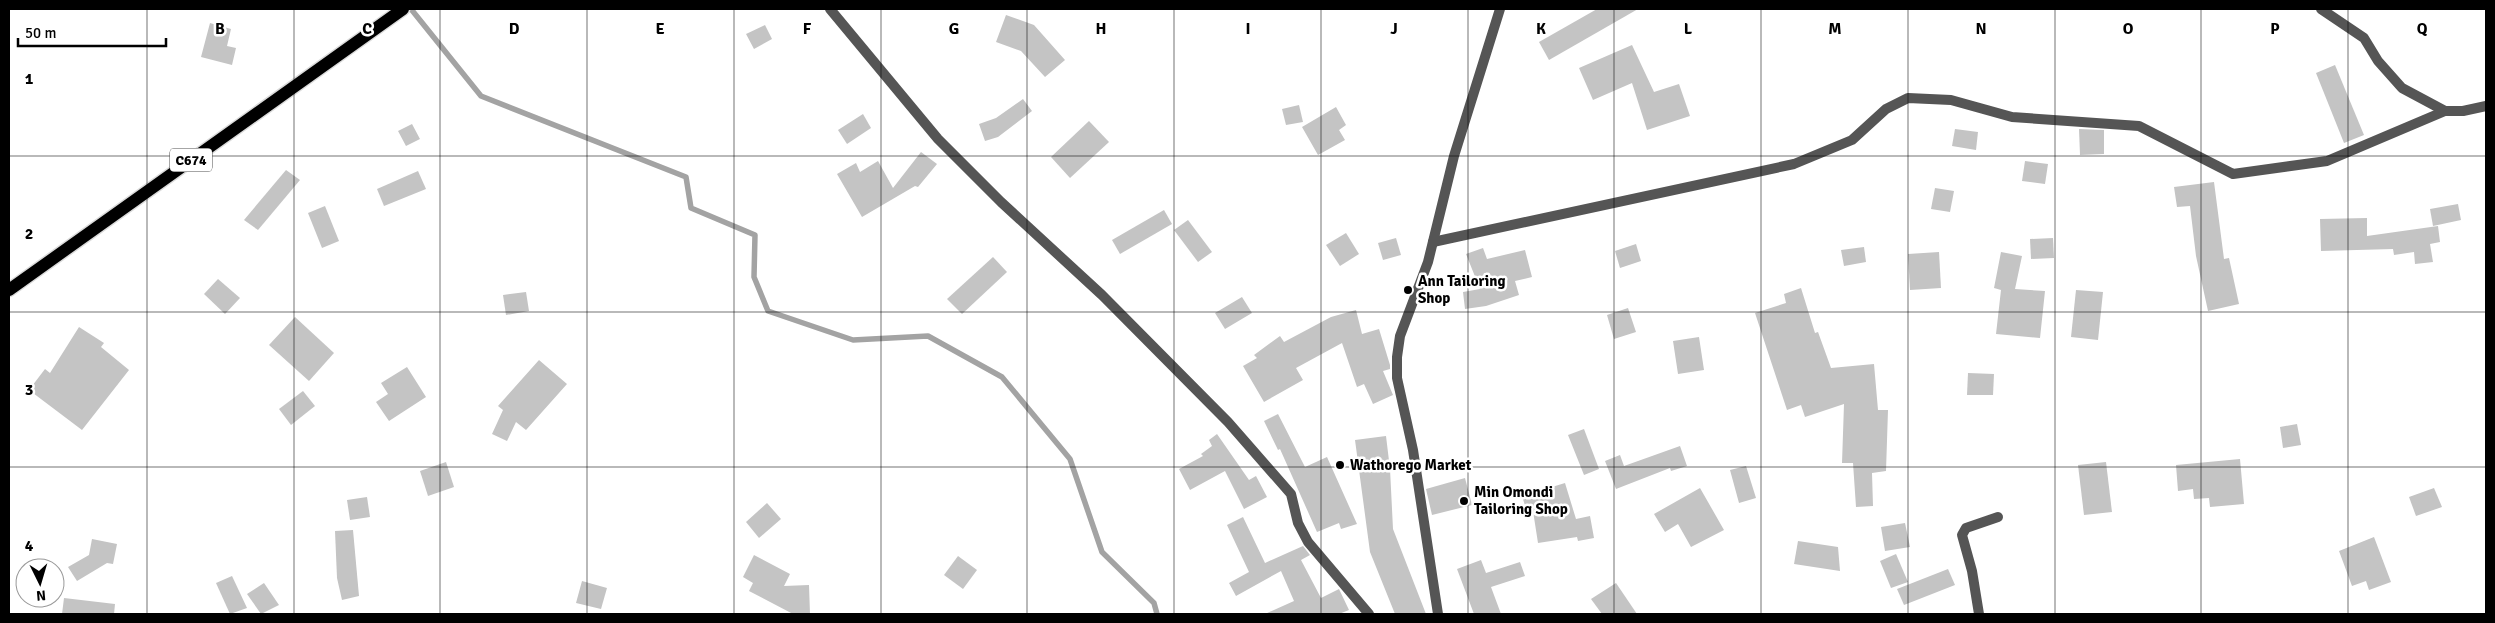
<svg xmlns="http://www.w3.org/2000/svg" width="2495" height="623" font-family="Signika,sans-serif">
  <style>
    .lines { fill: none; stroke-linecap: round; stroke-linejoin: round }
    .stream { stroke: #a3a3a3; stroke-width: 5.5 }
    .building { fill: #c4c4c4 }
    .primary-casing { stroke: #dbdbdb; stroke-width: 15 }
    .minor { stroke: #555; stroke-width: 10 }
    .primary { stroke: #000; stroke-width: 12 }
    .grid { fill: none; stroke: #000; stroke-width: 1; stroke-opacity: 0.55 }
    .poi-dot { fill: #000; stroke: #fff; stroke-width: 2 }
    .labels { text-anchor: middle; dominant-baseline: central; stroke-width: 5; stroke-linejoin: round; paint-order: stroke }
    .shield { fill: #fff; stroke: #4c4c4c; stroke-width: 1 }
    .shield-label { font-size: 14px; font-weight: bold; fill: #000 }
    .poi-label { font-size: 15px; font-weight: bold; fill: #000; stroke: #fff; text-anchor: start }
    .grid-label { font-size: 16px; text-anchor: middle; font-weight: bold; fill: #000; stroke: #fff; stroke-width: 5; stroke-linejoin: round; paint-order: stroke }
  </style>
  <rect width="100%" height="100%" fill="#fff"/>
  <g class="lines">
    <path class="stream" d="M411 9 481 96 686 177 691 208 755 235 754 277 768 311 853 340 928 336 1002 377 1070 459 1102 552 1154 603 1157 614"/>
  </g>
  <g class="building">
    <path d="M1597 9H1638L1549 60 1539 42Z"/>
    <path d="M1006 15 1034 25 1065 60 1045 77 1021 51 996 42Z"/>
    <path d="M210 23 231 29 227 46 236 48 232 65 201 57Z"/>
    <path d="M765 25 772 39 754 49 746 34Z"/>
    <path d="M1632 45 1654 92 1679 84 1690 116 1647 130 1632 83 1593 100 1579 68Z"/>
    <path d="M2335 65 2364 135 2344 143 2316 73Z"/>
    <path d="M1023 99 1032 111 998 137 985 141 979 124 996 118Z"/>
    <path d="M1299 105 1303 122 1286 125 1282 109Z"/>
    <path d="M1336 107 1346 125 1339 130 1345 140 1318 155 1302 127Z"/>
    <path d="M863 114 871 128 847 144 838 130Z"/>
    <path d="M1089 121 1109 142 1070 178 1051 157Z"/>
    <path d="M412 124 420 139 406 146 398 131Z"/>
    <path d="M1955 129 1978 132 1976 150 1952 146Z"/>
    <path d="M2079 129 2104 130V154L2080 155Z"/>
    <path d="M921 152 937 164 918 187 915 186 862 217 837 174 856 163 860 172 878 161 893 188Z"/>
    <path d="M2025 161 2048 164 2045 184 2022 181Z"/>
    <path d="M286 170 300 180 258 230 244 220Z"/>
    <path d="M418 171 426 189 384 206 377 189Z"/>
    <path d="M2214 182 2224 259 2229 258 2239 304 2208 311 2196 256 2190 206 2177 207 2174 187Z"/>
    <path d="M1935 188 1954 191 1950 212 1931 209Z"/>
    <path d="M2458 204 2461 220 2433 226 2430 209Z"/>
    <path d="M325 206 339 241 322 248 308 213Z"/>
    <path d="M1164 210 1172 224 1120 254 1112 240Z"/>
    <path d="M2367 218V236L2438 226 2440 242 2430 244 2433 262 2415 264 2414 252 2394 255 2393 249 2321 251 2320 219Z"/>
    <path d="M1188 220 1212 252 1198 262 1174 230Z"/>
    <path d="M1346 233 1359 254 1340 266 1326 245Z"/>
    <path d="M1396 238 1401 255 1383 260 1378 243Z"/>
    <path d="M2053 238 2054 258 2031 259 2030 239Z"/>
    <path d="M1636 244 1641 261 1620 268 1615 251Z"/>
    <path d="M1864 247 1866 262 1844 266 1841 250Z"/>
    <path d="M1483 248 1487 259 1525 250 1532 277 1515 281 1519 295 1486 306 1465 309 1463 292 1480 289 1466 254Z"/>
    <path d="M1939 252 1941 288 1910 290 1908 254Z"/>
    <path d="M2001 252 2022 256 2015 289 2045 291 2040 338 1996 334 2001 290 1994 288Z"/>
    <path d="M993 257 1007 272 962 314 947 299Z"/>
    <path d="M218 279 240 298 225 314 204 294Z"/>
    <path d="M1801 288 1815 333 1818 332 1831 368 1874 364 1878 410H1888L1886 471 1872 473 1873 506 1856 507 1853 463H1842L1844 404 1805 417 1801 405 1787 410 1755 313 1786 303 1784 294Z"/>
    <path d="M2076 290 2103 292 2098 340 2071 337Z"/>
    <path d="M526 292 529 311 506 315 503 295Z"/>
    <path d="M1242 297 1252 313 1225 329 1215 313Z"/>
    <path d="M1628 308 1636 332 1614 339 1607 315Z"/>
    <path d="M1356 310 1362 334 1379 329 1390 365V369L1383 371 1393 395 1373 404 1364 384 1357 387 1342 343 1296 368 1303 380 1264 402 1243 366 1257 358 1254 355 1280 336 1284 342 1331 317Z"/>
    <path d="M295 317 334 353 309 381 269 345Z"/>
    <path d="M79 327 104 343 101 347 129 370 82 430 29 390 45 369 50 373Z"/>
    <path d="M1699 337 1704 370 1678 374 1673 341Z"/>
    <path d="M539 360 567 384 526 430 516 422 507 441 492 434 503 410 498 406Z"/>
    <path d="M407 367 426 397 389 421 376 402 388 394 381 383Z"/>
    <path d="M1968 373 1994 374 1993 395H1967Z"/>
    <path d="M303 391 315 406 291 425 279 409Z"/>
    <path d="M1278 414 1305 467 1327 457 1357 524 1341 529 1339 523 1317 532 1280 449 1278 450 1264 421Z"/>
    <path d="M2297 424 2301 445 2283 448 2280 427Z"/>
    <path d="M1584 429 1599 469 1584 475 1568 435Z"/>
    <path d="M1217 434 1249 480 1256 476 1267 497 1244 509 1225 471 1190 490 1179 469 1203 456 1201 454 1212 446 1209 440Z"/>
    <path d="M1386 436 1390 469 1393 529 1426 614H1395L1370 552 1355 440Z"/>
    <path d="M1680 446 1687 466 1671 471 1670 468 1616 489 1605 461 1620 455 1624 466Z"/>
    <path d="M2240 459 2244 504 2210 507 2209 498 2194 499 2193 489 2178 491 2176 465Z"/>
    <path d="M446 462 454 487 428 496 420 471Z"/>
    <path d="M2106 462 2112 512 2084 515 2078 465Z"/>
    <path d="M1746 466 1756 498 1739 503 1730 470Z"/>
    <path d="M1465 478 1472 505 1432 515 1426 489Z"/>
    <path d="M1565 483 1576 519 1590 516 1594 538 1578 541 1577 537 1538 543 1533 511 1527 512 1522 496Z"/>
    <path d="M1700 488 1724 530 1691 547 1678 524 1665 532 1654 514Z"/>
    <path d="M2434 488 2442 507 2416 516 2409 497Z"/>
    <path d="M367 497 370 517 350 520 347 500Z"/>
    <path d="M767 503 781 519 759 538 746 522Z"/>
    <path d="M1243 517 1265 563 1303 546 1310 555 1301 560 1321 598 1339 589 1349 610 1339 614H1265L1294 601 1281 571 1236 596 1229 583 1249 572 1227 525Z"/>
    <path d="M1905 523 1910 547 1885 551 1881 527Z"/>
    <path d="M353 530 359 596 342 600 337 578 335 531Z"/>
    <path d="M2374 537 2391 582 2369 590 2366 581 2352 586 2339 551Z"/>
    <path d="M92 539 117 544 113 564 107 563 77 581 68 567 89 555Z"/>
    <path d="M1798 541 1838 547 1840 571 1794 564Z"/>
    <path d="M1896 554 1908 582 1891 588 1880 561Z"/>
    <path d="M754 555 790 574 784 586 809 585 810 614H793L749 591 753 583 743 577Z"/>
    <path d="M958 556 977 570 963 589 944 575Z"/>
    <path d="M1481 560 1486 573 1520 562 1525 576 1491 587 1501 614H1474L1457 569Z"/>
    <path d="M1948 569 1955 585 1904 605 1897 589Z"/>
    <path d="M232 576 247 608 230 614 216 583Z"/>
    <path d="M582 581 607 588 601 609 576 603Z"/>
    <path d="M264 583 279 605 261 614 247 594Z"/>
    <path d="M1616 583 1637 614H1602L1591 599Z"/>
    <path d="M64 598 115 604 114 614H62Z"/>
  </g>
  <g class="lines">
    <g class="primary-casing">
      <path id="primary" d="M9 290 403 9"/>
    </g>
    <g class="minor">
      <path d="M830 9 938 139 1001 202 1102 295 1228 422 1291 494 1298 523 1308 542 1369 614"/>
      <path d="M2321 9 2364 38 2378 61 2402 88 2445 111"/>
      <path d="M1433 242 1794 164 1852 140 1886 109 1908 98 1951 100 2012 117 2139 126 2233 174 2327 161 2445 111H2463L2486 106"/>
      <path d="M1438 614 1413 450 1397 378V357L1400 336 1428 262 1454 156 1500 9"/>
      <path d="M1979 614 1972 571 1962 535 1966 528 1998 517"/>
    </g>
    <use href="#primary" class="primary"/>
  </g>
  <path class="grid" d="M147 9V614M294 9V614M440 9V614M587 9V614M734 9V614M881 9V614M1027 9V614M1174 9V614M1321 9V614M1468 9V614M1614 9V614M1761 9V614M1908 9V614M2055 9V614M2201 9V614M2348 9V614M9 156H2486M9 312H2486M9 467H2486"/>
  <g class="poi-dot">
    <circle cx="1408" cy="290" r="5"/>
    <circle cx="1340" cy="465" r="5"/>
    <circle cx="1464" cy="501" r="5"/>
  </g>
  <g class="labels">
    <rect class="shield" x="170" y="148.5" width="42" height="23" rx="4"/>
    <g class="shield-label">
      <text x="191" y="160">C674</text>
    </g>
    <g class="poi-label">
      <text x="1418" y="281">Ann Tailoring<tspan x="1418" dy="17">Shop</tspan></text>
      <text x="1350" y="465">Wathorego Market</text>
      <text x="1474" y="492">Min Omondi<tspan x="1474" dy="17">Tailoring Shop</tspan></text>
    </g>
  </g>
  <g class="grid-label">
    <text x="220" y="34">B</text>
    <text x="367" y="34">C</text>
    <text x="514" y="34">D</text>
    <text x="660" y="34">E</text>
    <text x="807" y="34">F</text>
    <text x="954" y="34">G</text>
    <text x="1101" y="34">H</text>
    <text x="1248" y="34">I</text>
    <text x="1394" y="34">J</text>
    <text x="1541" y="34">K</text>
    <text x="1688" y="34">L</text>
    <text x="1835" y="34">M</text>
    <text x="1981" y="34">N</text>
    <text x="2128" y="34">O</text>
    <text x="2275" y="34">P</text>
    <text x="2422" y="34">Q</text>
    <text x="29" y="84">1</text>
    <text x="29" y="239">2</text>
    <text x="29" y="395">3</text>
    <text x="29" y="551">4</text>
  </g>
  <rect width="2495" height="623" fill="none" stroke="#000000" stroke-width="20"/>
  <g transform="translate(40 583) rotate(175)"><circle r="24" fill="#ffffff" stroke="#999999"/>
  <path d="M0-4L9 19L0 12L-9 19Z" fill="#000000"/>
  <text y="-8" font-size="14" font-weight="bold" text-anchor="middle" fill="#000000">N</text>
  </g>
  <path d="M18 38v8h148v-8" fill="none" stroke="#000000" stroke-width="2.5"/>
  <text x="25" y="38" font-size="15" fill="#000000" stroke="#ffffff" stroke-width="4" paint-order="stroke">50 m</text>
</svg>
